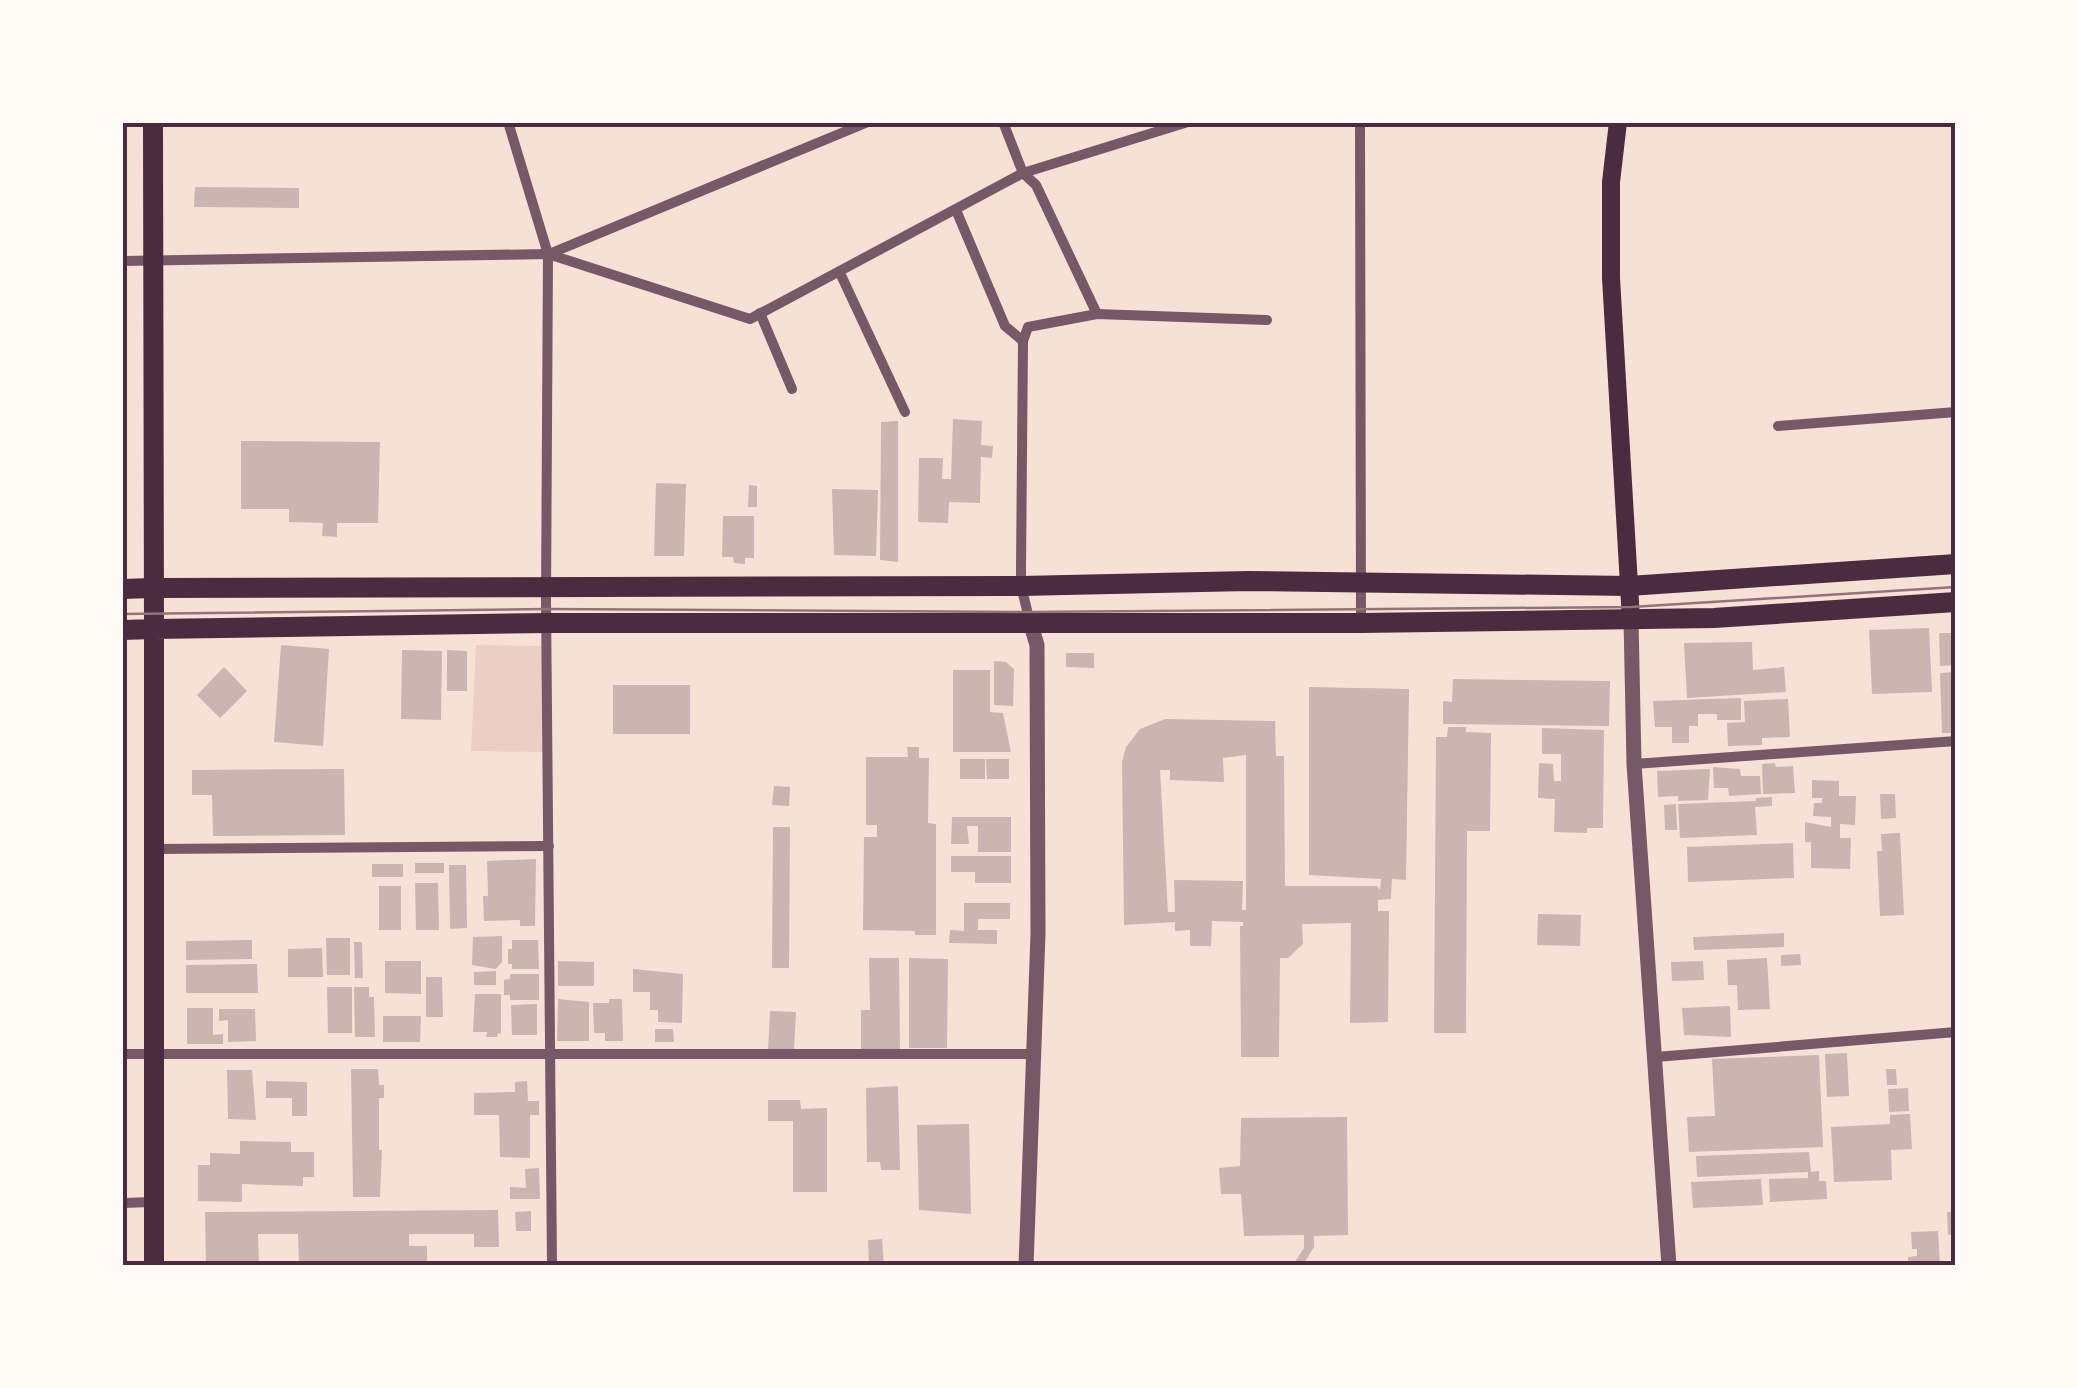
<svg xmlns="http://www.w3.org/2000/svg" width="2078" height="1388" font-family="Quicksand,sans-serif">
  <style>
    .green { fill: #ebcfc5 }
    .building { fill: #ccb4b1; fill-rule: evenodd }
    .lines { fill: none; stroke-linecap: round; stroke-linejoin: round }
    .minor { stroke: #755966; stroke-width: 10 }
    .tertiary { stroke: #755966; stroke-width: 15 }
    .secondary { stroke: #4a2c40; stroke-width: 18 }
    .primary { stroke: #4a2c40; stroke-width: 20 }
    .trunk { stroke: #4a2c40; stroke-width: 20 }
    .tram { stroke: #8f747c; stroke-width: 2.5 }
    .neatline { fill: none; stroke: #4a2c40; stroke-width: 4 }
  </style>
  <rect width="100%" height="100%" fill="#f7e1d7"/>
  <path class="green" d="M476 645 544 646 543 752 471 751Z"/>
  <g class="building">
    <path d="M195 187 299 188V208L194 207Z"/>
    <path d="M953 419 982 421 981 445 993 446 992 458 981 457 980 503 949 502 948 523 918 522 919 458H943L942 479H951Z"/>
    <path d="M898 421V562L880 560 881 422Z"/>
    <path d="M241 441 380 442 378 523H337V537L322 536 323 523 289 522V509H241Z"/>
    <path d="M656 483 686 484 684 556H654Z"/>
    <path d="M749 485 757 486V507H748Z"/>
    <path d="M832 489 878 490 876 556 834 555Z"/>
    <path d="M723 516H754V558H745V564L734 563 733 557H722Z"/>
    <path d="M1929 628 1932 692 1872 694 1869 630Z"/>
    <path d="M1939 633H1956V665L1940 666Z"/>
    <path d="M1752 642 1753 670 1784 667 1786 692 1687 698 1684 643Z"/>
    <path d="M281 645 329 649 323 746 274 742Z"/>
    <path d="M402 650 442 651 441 720 401 719Z"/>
    <path d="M447 650 467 651V691H447Z"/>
    <path d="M1066 653H1094V668L1066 667Z"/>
    <path d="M994 661 1006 662 1014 669 1013 706 994 705Z"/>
    <path d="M224 667 247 691 220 718 197 695Z"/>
    <path d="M953 670H990V712L1003 713 1011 752H953Z"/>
    <path d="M1956 672V733H1942L1940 673Z"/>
    <path d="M1453 679 1610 681 1609 726 1443 724V701L1452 702Z"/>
    <rect x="613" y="685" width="77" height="49"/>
    <path d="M1309 687 1409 689 1406 880 1392 879 1391 899 1378 900V911H1389L1388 1022 1350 1023 1351 923 1302 924 1303 944 1288 958H1280L1279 1057H1241L1240 926H1243V922L1212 921 1211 946H1190V930L1175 931V922L1124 925 1122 762 1126 747 1140 729 1165 719 1275 721 1276 756H1284L1285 886H1377L1380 890 1381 879 1309 875ZM1246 755V910H1242L1243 881 1174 880 1175 912H1168L1160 770H1170V780L1224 782 1223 758Z"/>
    <path d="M1741 698V720H1717V714H1698V726H1689V743H1672V727H1655L1653 701Z"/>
    <path d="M1788 699 1790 737 1762 738V745L1728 746 1727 723 1745 722 1744 701Z"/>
    <path d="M1448 727H1466V732L1491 733 1490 831H1467L1466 1033H1434L1436 737H1447Z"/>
    <path d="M1542 728 1604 730 1603 828H1587V833L1554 832 1555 799 1538 798 1539 763 1553 764 1554 781H1561V754H1542Z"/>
    <path d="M907 747H919V758H929L928 823 936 824V935H915V931L863 930 864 837H877V825H866V757H908Z"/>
    <rect x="960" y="759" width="25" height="20"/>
    <path d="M986 759H1009V779H987Z"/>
    <path d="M1775 763 1776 767 1793 766 1795 793 1763 794 1762 764Z"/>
    <path d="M1713 767 1740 769 1741 776H1760L1761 794 1729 796 1728 788H1714Z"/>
    <path d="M344 769 345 835 213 836 212 795H192V770Z"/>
    <path d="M1710 769 1708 800 1678 801V796L1658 797 1657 771Z"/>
    <path d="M1812 780 1839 781V796H1856L1855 825 1840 824V838H1851L1850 869 1811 868V842H1805V822L1831 827V817L1813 816 1814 803H1822V798H1812Z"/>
    <path d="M774 786 790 787 789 806 772 805Z"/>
    <path d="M1880 794H1895L1896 818 1881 819Z"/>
    <path d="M1772 797V806L1755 807 1757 835 1680 838 1678 804 1756 801V798Z"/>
    <path d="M1676 804 1677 830H1665L1664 805Z"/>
    <path d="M952 817H1011V852H978V826H967L969 844H951Z"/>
    <path d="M773 827H790L789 968H772Z"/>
    <path d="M1900 833 1904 915 1880 916 1877 851H1882L1881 834Z"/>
    <path d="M1793 843 1794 878 1688 882 1687 847Z"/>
    <path d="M951 856H1011V883H975V872H951Z"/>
    <path d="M536 859 535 926H520V920L484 921 483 896H488L487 861Z"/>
    <rect x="415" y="863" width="29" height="10"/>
    <rect x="372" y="864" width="31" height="13"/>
    <path d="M449 865H466L467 928 450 929Z"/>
    <path d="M415 883H438L439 930H416Z"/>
    <rect x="379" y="886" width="22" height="44"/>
    <path d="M964 903H1010V919H978V930H997V944L949 943 950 930 964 931Z"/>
    <path d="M1538 914 1581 915 1580 946 1537 945Z"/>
    <path d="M1784 933V947L1694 950 1693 937Z"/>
    <path d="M502 936V962L496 969 472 965 473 937Z"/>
    <path d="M326 938H350V975H327Z"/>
    <path d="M252 940V959L186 960V941Z"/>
    <path d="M512 940H538L539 969H512V964H508V949H512Z"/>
    <path d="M354 942H362L363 978H355Z"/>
    <path d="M322 948 323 977H288V949Z"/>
    <path d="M1800 954 1801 965 1781 966V955Z"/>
    <path d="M869 958H899L900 1050 861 1051V1010H870Z"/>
    <path d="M909 958 948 959 947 1048H909Z"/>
    <path d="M1767 958 1770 1009 1738 1010 1737 985H1728L1727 960Z"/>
    <path d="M385 961H421V994L385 993Z"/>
    <path d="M558 961 594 962V986H558Z"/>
    <path d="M1703 961 1704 980 1672 981 1671 962Z"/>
    <path d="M257 964 258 993H186V965Z"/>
    <path d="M633 969 683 974 682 1023 658 1022V1010H650V992H633Z"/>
    <path d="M496 971V985H474V972Z"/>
    <path d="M510 974H539V1000H510V995H504V980L510 979Z"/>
    <path d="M426 977H442L443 1017H426Z"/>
    <path d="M327 987H352V1033H328Z"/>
    <path d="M354 987H369V997H374L375 1037H355Z"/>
    <path d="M475 994H501V1034L498 1033 497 1037H486L487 1032H473Z"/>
    <path d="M558 999 589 1002V1041H557Z"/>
    <path d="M609 999H622L623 1041H605V1033H594L593 1003H609Z"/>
    <path d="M537 1004V1035H512L511 1005Z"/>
    <path d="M1730 1006 1731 1037 1684 1035 1682 1008Z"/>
    <path d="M187 1008H213V1035L223 1034V1044H187Z"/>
    <path d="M219 1009H255L256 1041 228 1042V1020L219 1021Z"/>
    <path d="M770 1011 796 1012 794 1050 768 1049Z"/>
    <path d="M383 1016H421L420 1042H383Z"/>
    <path d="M655 1029H673L674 1042H655Z"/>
    <path d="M1847 1053 1849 1096 1827 1097 1825 1054Z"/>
    <path d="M1819 1055 1823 1147 1689 1152 1687 1117 1715 1116 1712 1059Z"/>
    <path d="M351 1069H378L379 1085H384V1098H379V1150H382L380 1197H353Z"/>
    <path d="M1886 1069H1896L1897 1085H1887Z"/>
    <path d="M227 1070H252L256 1120 228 1119Z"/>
    <path d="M266 1081 307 1082V1116H292V1098H266Z"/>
    <path d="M527 1081 528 1101H539V1115H530V1158L500 1157 499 1115H474V1093L515 1092V1082Z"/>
    <path d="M898 1086 900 1170H881L880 1162H867L866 1088Z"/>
    <path d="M1908 1088 1909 1111 1889 1112 1888 1089Z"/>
    <path d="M768 1100H800L801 1109 827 1108V1192H793V1121H768Z"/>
    <path d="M1910 1114 1912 1149 1891 1150 1892 1180 1834 1182 1831 1127 1890 1124V1115Z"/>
    <path d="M1347 1117 1348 1235 1314 1236V1247L1302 1266H1292L1304 1248V1235L1244 1236 1241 1194H1221L1219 1168 1240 1166 1241 1118Z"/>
    <path d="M969 1124 971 1214 919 1210 917 1125Z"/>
    <path d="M240 1141 291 1142V1152H314V1177H303V1186L242 1184V1202L198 1201V1165H210V1153L240 1154Z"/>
    <path d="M1809 1152 1811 1172 1819 1171V1181H1826L1827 1199 1770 1202 1769 1179 1808 1178V1172L1697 1177 1696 1156Z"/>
    <path d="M539 1168 540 1199H510V1187L526 1188 525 1169Z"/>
    <path d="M1761 1179 1763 1205 1693 1208 1691 1182Z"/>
    <path d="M1951 1197H1956V1234L1948 1235 1947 1212H1952Z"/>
    <path d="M498 1210 499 1247H474V1234H409V1246H427V1263L299 1266 298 1234H258L259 1266H206L205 1212Z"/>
    <path d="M531 1211V1231H516L515 1212Z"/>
    <path d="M1938 1231 1940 1266H1908V1257L1917 1256V1249H1912L1911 1232Z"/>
    <path d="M882 1239 884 1266H869L868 1240Z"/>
  </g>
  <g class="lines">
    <g class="minor">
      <path d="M508 122 548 254 546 601 552 1266"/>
      <path d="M1003 122 1023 173 1036 185 1097 314"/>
      <path d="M1360 122 1361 623"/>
      <path d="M956 210 1005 326 1023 341"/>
      <path d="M549 254 868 122"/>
      <path d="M122 261 548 254 750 319 1023 173 1188 122"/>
      <path d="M840 273 905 412"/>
      <path d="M760 313 792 389"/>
      <path d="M1778 426 1956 412"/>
      <path d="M1030 622 1021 586V568L1023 341 1028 327 1097 314 1267 320"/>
      <path d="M1634 764 1956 741"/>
      <path d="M154 849 549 846"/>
      <path d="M122 1054H1032"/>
      <path d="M1656 1057 1956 1032"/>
      <path d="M122 1203 153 1202"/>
    </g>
    <g class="tertiary">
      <path d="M1631 619 1634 764 1669 1266"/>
      <path d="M1026 1266 1038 934 1037 645 1030 622"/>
    </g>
    <path class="secondary" d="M1618 122 1611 182V278L1631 619"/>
    <g class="primary">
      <path d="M153 588 1021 586 1248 581 1629 586 1956 564"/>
      <path d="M154 1266V629L548 623H1361L1572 620 1714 618 1956 602"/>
    </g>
    <g class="trunk">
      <path d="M122 589 153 588"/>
      <path d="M122 630 154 629 153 122"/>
    </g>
    <path class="tram" d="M122 614 547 609 1028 612 1631 607 1956 587"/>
  </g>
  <rect width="2078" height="1388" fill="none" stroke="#fffaf5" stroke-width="250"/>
  <rect x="125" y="125" width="1828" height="1138" class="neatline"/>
</svg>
